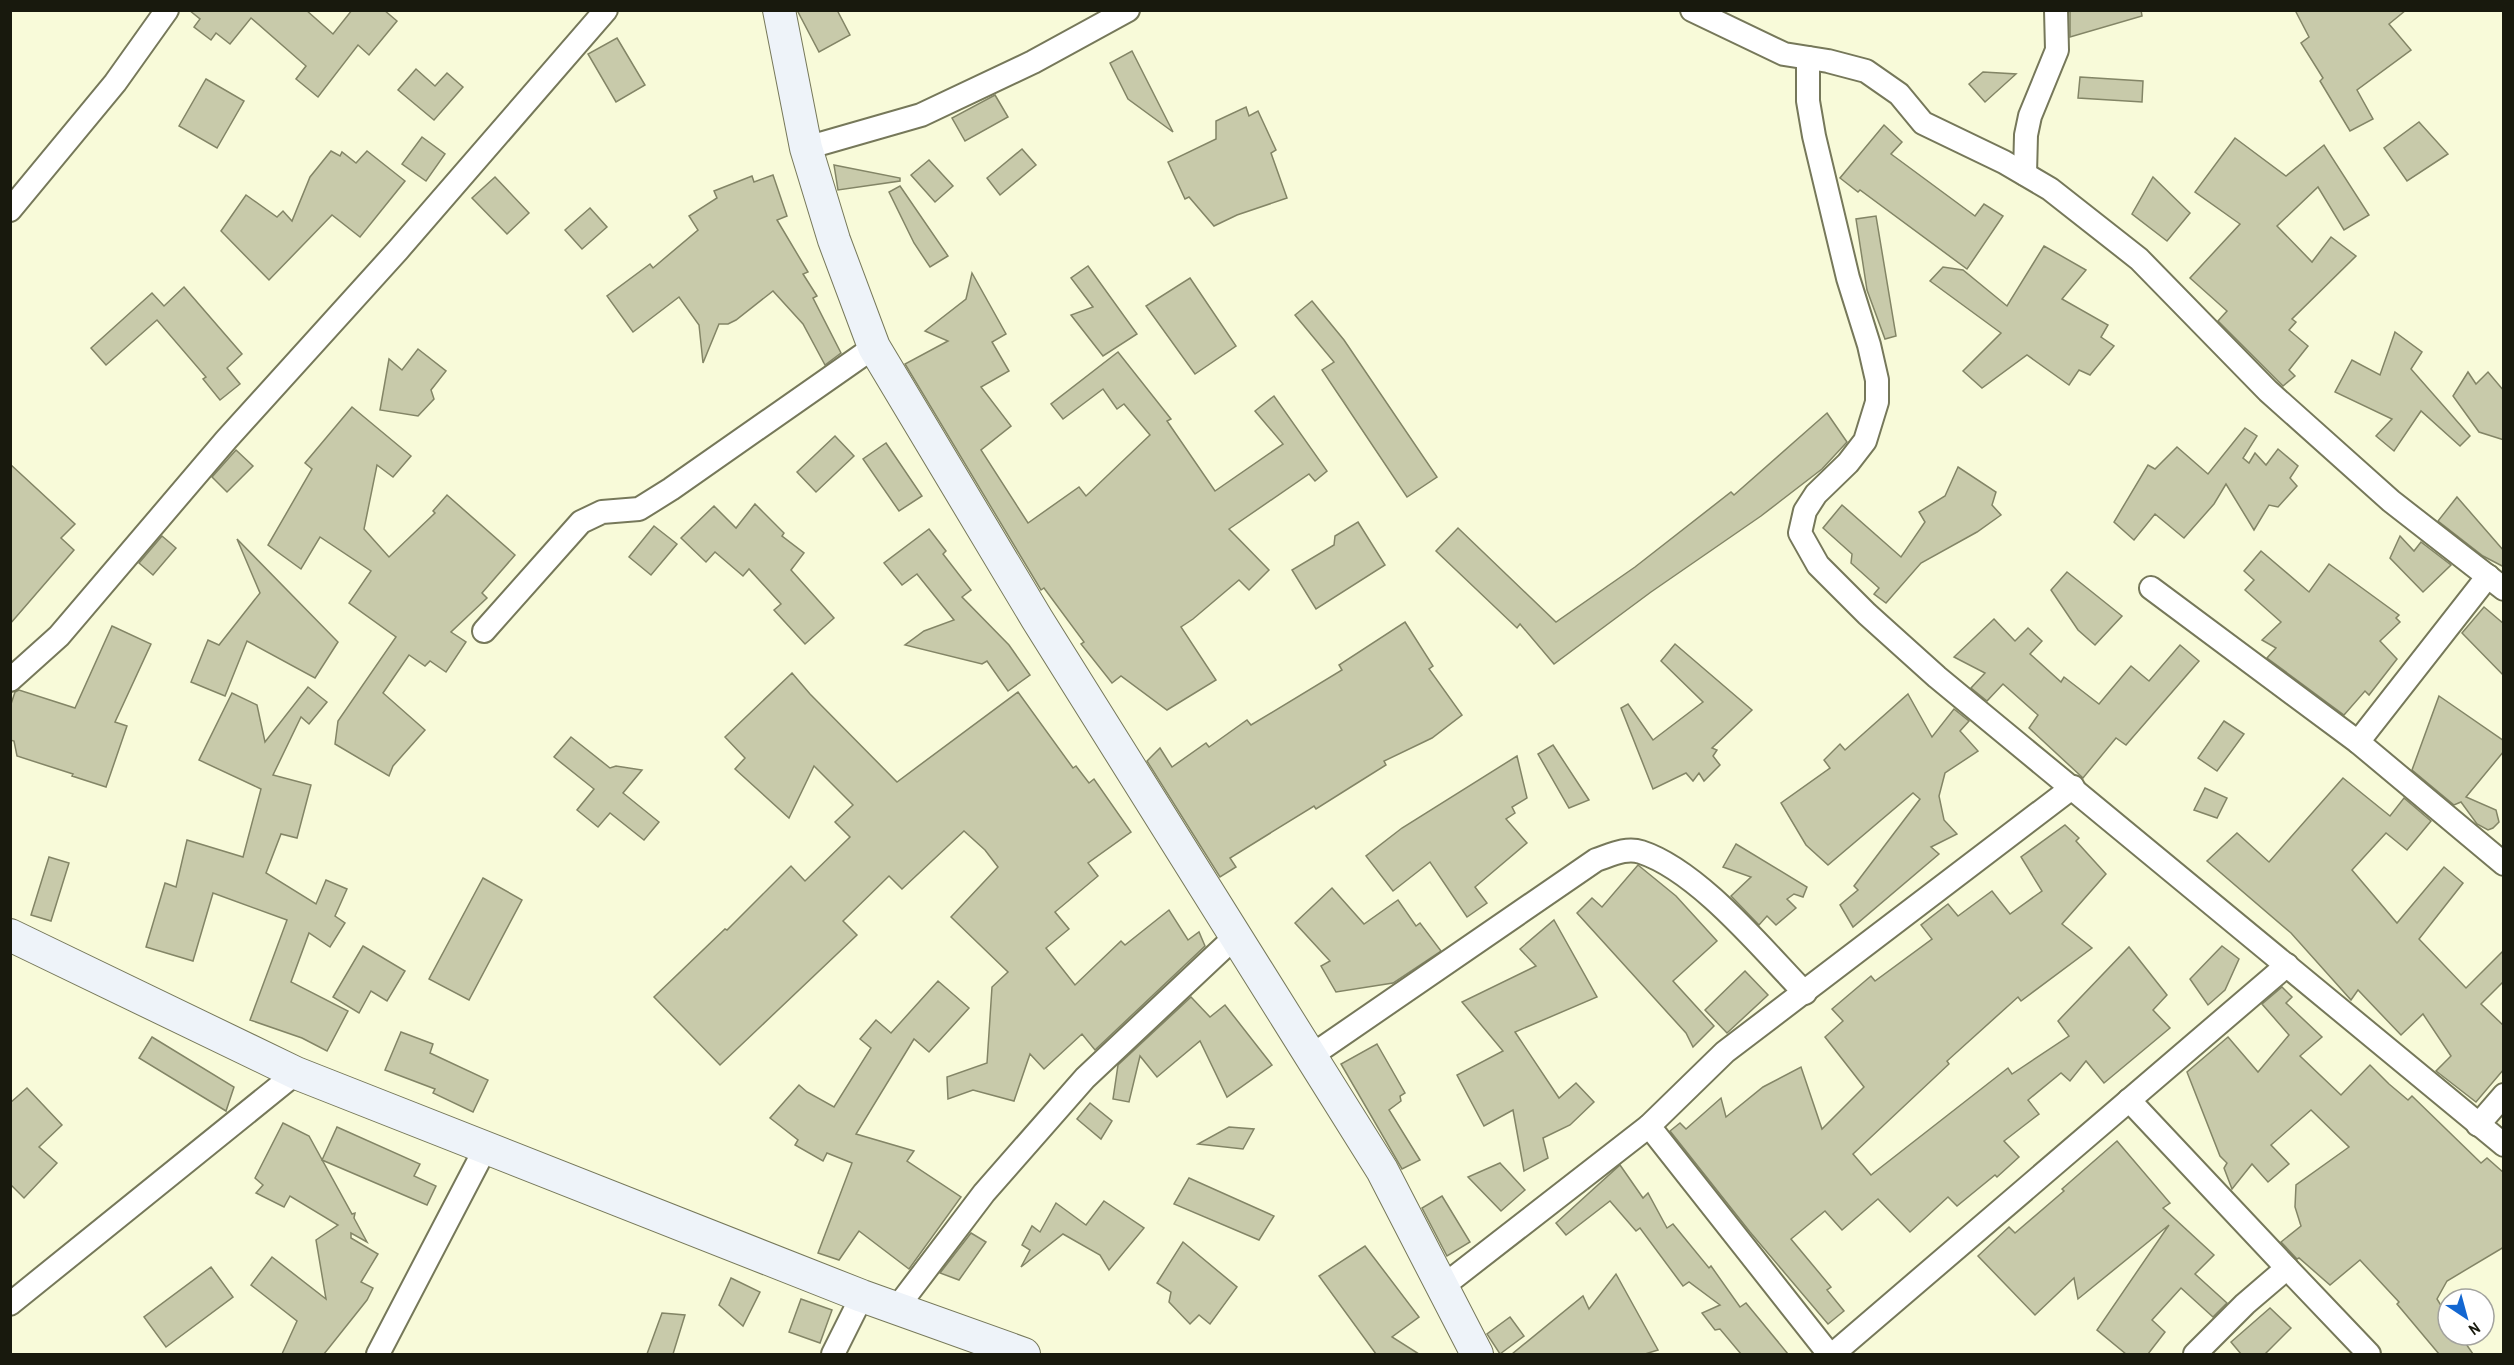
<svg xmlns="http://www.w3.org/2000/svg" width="2514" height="1365" font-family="'Archivo Narrow',sans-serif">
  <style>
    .building { fill: #c8caaa; stroke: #838566; stroke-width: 1.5 }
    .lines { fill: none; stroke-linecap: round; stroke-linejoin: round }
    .street-casing { stroke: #76785a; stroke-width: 26 }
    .secondary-casing { stroke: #76785a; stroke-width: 34 }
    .street { stroke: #fff; stroke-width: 22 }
    .secondary { stroke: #eef3f9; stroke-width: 32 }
  </style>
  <rect width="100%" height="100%" fill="#f8fad9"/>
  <g class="building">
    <path d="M189 10H306L333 34 352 10H384L397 21 369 55 358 45 318 97 296 79 306 66 251 18 230 44 216 33 211 40 194 27 200 19Z"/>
    <path d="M797 10H837L850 35 819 52Z"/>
    <path d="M2070 10H2141L2142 16 2070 37Z"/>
    <path d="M2295 10H2406L2389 24 2411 50 2357 90 2373 119 2350 131 2320 81 2323 78 2301 43 2309 37Z"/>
    <path d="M617 38 645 85 616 102 588 54Z"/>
    <path d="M1132 51 1173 132 1128 99 1110 63Z"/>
    <path d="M416 69 435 86 447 73 463 87 434 120 398 90Z"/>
    <path d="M1983 72 2016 74 1985 102 1969 84Z"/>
    <path d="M2080 77 2143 81 2142 102 2078 98Z"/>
    <path d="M206 79 244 101 217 148 179 126Z"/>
    <path d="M995 95 1008 117 965 141 952 118Z"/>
    <path d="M1246 107 1249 116 1258 111 1276 150 1271 153 1287 198 1237 215 1214 226 1189 197 1185 199 1168 162 1216 139V121Z"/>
    <path d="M2419 122 2448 154 2407 181 2384 148Z"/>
    <path d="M1884 125 1902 142 1891 154 1975 216 1984 204 2003 216 1967 269 1860 190 1858 192 1840 178Z"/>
    <path d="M422 137 445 154 426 181 402 164Z"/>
    <path d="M2235 138 2286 176 2324 145 2369 215 2344 230 2318 187 2277 226 2312 262 2331 237 2356 256 2292 319 2296 322 2289 330 2308 346 2289 370 2295 376 2283 386 2218 321 2227 311 2190 278 2240 224 2195 192Z"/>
    <path d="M1022 149 1036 165 1000 195 987 178Z"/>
    <path d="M331 151 340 156 342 152 356 163 367 151 405 181 360 237 332 215 269 280 221 231 246 195 277 217 283 211 292 221 310 177Z"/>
    <path d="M929 160 953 186 935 202 911 175Z"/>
    <path d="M834 165 900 178V181L838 190Z"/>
    <path d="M773 175 787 216 777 220 808 272 803 274 817 296 813 298 841 353 825 365 803 324 773 291 736 320 728 324H719L703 363 699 325 679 297 633 332 607 296 650 264 653 268 698 230 689 216 717 198 714 191 752 176 754 182Z"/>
    <path d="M495 177 529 213 507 234 472 198Z"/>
    <path d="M2153 177 2190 213 2167 241 2132 214Z"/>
    <path d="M900 186 948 256 930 267 914 243 889 192Z"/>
    <path d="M590 208 607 227 582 249 565 230Z"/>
    <path d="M1876 216 1896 336 1885 339 1867 290 1856 219Z"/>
    <path d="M2044 246 2086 270 2062 299 2108 325 2101 337 2114 346 2090 375 2079 370 2069 385 2027 355 1982 388 1963 371 2001 333 1930 281 1943 267 1963 270 2007 306Z"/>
    <path d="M1088 266 1137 334 1103 356 1071 315 1093 307 1071 278Z"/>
    <path d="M972 273 1006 334 992 342 1009 371 981 387 1011 426 981 450 1028 523 1079 487 1086 496 1150 435 1124 404 1117 409 1103 389 1063 419 1051 404 1118 352 1171 419 1167 421 1215 491 1283 444 1255 411 1274 396 1327 471 1315 481 1309 474 1229 529 1269 570 1249 590 1239 580 1193 619 1181 627 1216 680 1167 710 1121 676 1112 683 1081 644 1084 642 1044 588 1041 590 905 364 948 341 925 331 966 299Z"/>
    <path d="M1190 278 1236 346 1195 374 1146 306Z"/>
    <path d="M184 287 242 354 227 368 240 384 220 400 203 379 206 377 157 320 106 365 91 348 152 293 164 306Z"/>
    <path d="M1312 301 1344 340 1437 477 1407 497 1322 370 1334 362 1295 315Z"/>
    <path d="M2395 332 2422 352 2411 369 2470 436 2460 446 2421 411 2394 451 2376 436 2392 419 2335 392 2352 360 2380 375Z"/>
    <path d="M418 349 446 371 431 390 434 399 418 416 380 410 389 359 402 370Z"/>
    <path d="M2468 372 2476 384 2488 372 2504 391V440L2479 432 2453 396Z"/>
    <path d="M352 407 411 456 393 477 377 465 364 529 389 557 435 513 433 511 447 495 515 555 482 593 487 598 451 632 466 642 446 672 430 661 425 666 409 655 383 693 425 730 393 766 389 776 335 744 338 721 396 637 349 603 371 571 320 537 301 569 268 545 312 469 305 463Z"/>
    <path d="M1827 413 1847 442 1822 469 1761 516 1651 592 1554 664 1520 624 1517 628 1436 551 1458 528 1556 622 1635 567 1731 492 1734 495Z"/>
    <path d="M2245 428 2257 436 2243 458 2249 463 2255 453 2266 465 2278 449 2298 466 2290 478 2297 486 2278 507 2269 505 2254 530 2226 484 2214 504 2184 538 2155 514 2134 540 2114 522 2148 465 2155 469 2177 447 2208 474Z"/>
    <path d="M835 436 854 456 816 492 797 472Z"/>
    <path d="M886 443 922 496 899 511 863 459Z"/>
    <path d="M236 450 253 466 227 492 212 477Z"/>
    <path d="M10 464 75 524 61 538 74 550 10 624Z"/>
    <path d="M1958 467 1996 492 1992 505 2001 515 1977 532 1921 563 1886 603 1874 594 1879 588 1851 563 1852 554 1823 528 1842 505 1901 557 1925 522 1919 512 1945 496Z"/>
    <path d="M2457 497 2504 551V567L2483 556 2438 521Z"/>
    <path d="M755 504 784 533 782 536 804 553 791 570 834 618 805 644 774 610 781 604 749 569 743 576 715 552 706 562 681 538 714 506 736 528Z"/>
    <path d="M1358 522 1385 565 1316 609 1292 570 1334 545 1335 536Z"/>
    <path d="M654 526 677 544 651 575 629 557Z"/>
    <path d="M929 529 946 551 943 554 971 590 962 597 1009 645 1030 675 1008 691 987 661 982 664 905 645 924 631 954 620 917 574 902 585 884 563Z"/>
    <path d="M162 536 176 548 153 575 139 563Z"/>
    <path d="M2400 536 2414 551 2421 542 2451 565 2423 592 2390 558Z"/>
    <path d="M237 539 338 642 315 678 247 641 225 696 191 682 208 640 219 645 260 593Z"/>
    <path d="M2261 551 2309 592 2329 564 2399 615 2396 618 2400 622 2380 641 2397 659 2369 695 2365 691 2344 715 2267 658 2276 648 2262 640 2281 622 2245 590 2254 580 2244 571Z"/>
    <path d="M2067 572 2122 616 2095 645 2078 630 2051 590Z"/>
    <path d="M2484 607 2504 624V676L2462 633Z"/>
    <path d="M1994 619 2015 641 2028 628 2042 641 2030 654 2061 682 2064 677 2099 704 2131 666 2149 681 2180 645 2199 661 2126 745 2116 738 2083 778 2029 728 2038 715 2003 684 1987 701 1971 688 1985 673 1954 657Z"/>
    <path d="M1405 622 1433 666 1429 669 1462 715 1432 738 1384 761 1386 765 1354 785 1316 809 1314 806 1230 858 1236 867 1220 877 1147 761 1160 748 1172 767 1206 743 1209 747 1247 720 1251 725 1342 670 1339 665Z"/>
    <path d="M112 626 151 644 115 722 127 726 106 787 72 776 73 774 17 756 14 741 10 740V707L15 692 19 690 75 708Z"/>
    <path d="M1675 644 1752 710 1712 748 1717 750 1713 756 1720 765 1704 781 1699 773 1693 781 1686 773 1653 789 1621 708 1628 704 1653 740 1703 702 1661 661Z"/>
    <path d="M792 673 810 694 897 782 1018 692 1073 768 1076 766 1089 783 1094 779 1131 832 1088 863 1098 876 1055 912 1069 929 1046 948 1075 985 1121 941 1125 945 1169 910 1188 940 1199 932 1205 946 1095 1050 1082 1034 1044 1069 1030 1054 1014 1101 973 1090 948 1099 947 1077 987 1063 992 987 1008 972 951 917 998 867 985 850 964 831 902 889 889 876 843 921 857 935 720 1065 654 997 725 929 727 930 791 866 805 881 850 837 835 822 853 805 814 766 789 818 735 769 745 758 725 737Z"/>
    <path d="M308 687 327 702 309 724 301 717 273 775 311 785 297 838 281 834 266 873 316 904 326 880 347 889 335 916 345 923 330 947 309 933 291 982 348 1011 327 1051 302 1038 250 1020 287 920 213 893 193 961 146 947 165 883 176 887 187 840 243 857 261 789 199 760 232 693 257 705 265 742Z"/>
    <path d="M1908 694 1932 737 1954 709 1969 721 1960 731 1978 751 1945 773 1939 796 1944 820 1957 834 1931 847 1939 854 1853 927 1840 905 1858 890 1854 886 1920 799 1913 793 1828 865 1806 845 1781 803 1830 768 1824 760 1840 744 1845 750Z"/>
    <path d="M2439 696 2504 741V751L2466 797 2496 810 2499 822 2493 828 2488 830 2477 824 2461 802 2454 805 2412 770Z"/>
    <path d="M2224 721 2244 734 2217 771 2198 758Z"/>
    <path d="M571 737 610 768 616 766 642 770 623 793 659 822 644 840 610 813 598 827 577 810 594 789 554 757Z"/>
    <path d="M1553 745 1589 800 1569 808 1538 754Z"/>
    <path d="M1517 756 1527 798 1512 807 1515 813 1506 819 1527 843 1475 887 1487 903 1467 917 1430 862 1393 891 1366 856 1402 828Z"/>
    <path d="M2343 778 2390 816 2404 798 2431 821 2407 850 2386 833 2352 870 2397 923 2444 867 2463 883 2419 939 2466 988 2504 950V981L2481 1004 2504 1026V1069L2476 1102 2436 1071 2451 1056 2423 1014 2401 1035 2358 990 2351 1000 2291 933 2207 861 2237 833 2269 862Z"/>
    <path d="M2205 788 2227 798 2217 818 2194 810Z"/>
    <path d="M2065 825 2079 838 2076 841 2106 874 2062 924 2092 948 2021 1001 2018 997 1947 1061 1949 1064 1853 1154 1871 1175 2008 1068 2012 1074 2069 1036 2058 1021 2129 947 2167 995 2153 1010 2170 1028 2104 1083 2086 1061 2070 1081 2061 1073 2028 1100 2039 1114 2004 1141 2019 1157 1997 1177 1995 1175 1957 1206 1948 1197 1910 1232 1878 1199 1842 1230 1825 1211 1791 1239 1831 1287 1827 1290 1844 1311 1828 1324 1750 1232 1670 1131 1680 1123 1686 1129 1721 1098 1726 1117 1763 1087 1801 1067 1822 1129 1864 1087 1825 1037 1843 1021 1832 1009 1871 976 1875 981 1932 939 1921 925 1948 904 1958 916 1992 891 2010 914 2042 891 2021 857Z"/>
    <path d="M1736 844 1807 887 1803 897 1794 894 1787 899 1796 908 1776 925 1767 916 1759 925 1731 896 1751 877 1723 867Z"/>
    <path d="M49 857 69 863 51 921 31 915Z"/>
    <path d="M1638 865 1676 896 1717 941 1673 981 1714 1026 1693 1047 1686 1033 1577 913 1592 898 1602 907Z"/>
    <path d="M483 878 522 900 469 1000 429 979Z"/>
    <path d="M1332 888 1364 924 1398 900 1416 926 1420 923 1441 951 1393 983 1336 992 1321 966 1330 961 1295 923Z"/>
    <path d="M1554 920 1597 997 1515 1032 1559 1098 1576 1083 1594 1102 1570 1125 1543 1138 1548 1158 1524 1171 1513 1110 1484 1126 1457 1075 1503 1051 1462 1002 1536 966 1520 949Z"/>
    <path d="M363 946 405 971 387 1001 371 991 359 1013 333 997Z"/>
    <path d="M2222 946 2239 959 2225 990 2208 1005 2190 979Z"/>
    <path d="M1745 971 1768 995 1727 1033 1705 1010Z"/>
    <path d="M938 981 969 1008 929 1052 914 1039 856 1134 914 1151 907 1161 961 1197 909 1269 859 1231 839 1260 818 1253 852 1163 827 1153 823 1161 795 1145 798 1140 770 1118 799 1085 807 1092 834 1107 871 1048 860 1039 876 1020 891 1033Z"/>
    <path d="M2282 987 2292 997 2286 1003 2322 1037 2300 1056 2341 1095 2370 1065 2389 1084 2408 1100 2412 1096 2481 1163 2487 1158 2504 1173V1247L2447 1281 2437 1299 2448 1317V1335H2460L2473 1354H2439L2397 1304 2399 1302 2360 1260 2330 1285 2299 1258 2297 1259 2281 1242 2301 1226 2295 1207 2296 1185 2349 1147 2311 1110 2271 1145 2289 1164 2268 1182 2252 1164 2232 1189 2224 1168 2227 1163 2220 1156 2187 1072 2228 1037 2258 1072 2289 1035 2262 1004Z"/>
    <path d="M1191 997 1210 1017 1225 1005 1272 1065 1227 1097 1200 1041 1157 1077 1140 1056 1129 1102 1113 1099 1118 1065Z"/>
    <path d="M401 1032 433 1044 430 1053 488 1080 473 1112 433 1093 435 1089 385 1070Z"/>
    <path d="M152 1037 234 1087 226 1111 139 1058Z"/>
    <path d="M1377 1044 1405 1093 1400 1096 1401 1101 1389 1110 1420 1160 1402 1169 1341 1064Z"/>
    <path d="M27 1088 62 1125 39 1147 57 1163 24 1198 10 1184V1103Z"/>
    <path d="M1090 1103 1112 1121 1101 1139 1077 1119Z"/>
    <path d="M283 1123 309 1136 352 1214 355 1213 354 1218 367 1242 351 1233V1238L378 1254 361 1282 373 1288 367 1300 324 1354H282L297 1321 251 1285 272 1257 326 1299 316 1240 338 1225 290 1196 284 1207 256 1193 263 1185 255 1178Z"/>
    <path d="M337 1127 420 1164 414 1176 436 1186 427 1205 322 1160Z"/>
    <path d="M1229 1127 1254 1129 1243 1149 1198 1144Z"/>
    <path d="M2117 1141 2170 1203 2163 1208 2214 1255 2195 1274 2227 1303 2213 1317 2181 1288 2152 1320 2165 1332 2148 1354H2126L2097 1330 2169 1225 2078 1299 2074 1278 2035 1315 1978 1256 2009 1227 2015 1233 2064 1191 2062 1189Z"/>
    <path d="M1500 1163 1525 1190 1501 1211 1468 1177Z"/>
    <path d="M1620 1165 1643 1198 1648 1193 1667 1228 1673 1224 1709 1268 1711 1266 1740 1307 1746 1303 1788 1354H1741L1720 1329 1715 1330 1702 1313 1720 1305 1689 1282 1683 1286 1640 1228 1636 1231 1610 1201 1566 1235 1556 1223Z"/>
    <path d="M1189 1178 1274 1216 1259 1240 1174 1204Z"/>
    <path d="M1442 1196 1470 1242 1447 1256 1422 1208Z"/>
    <path d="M1104 1201 1144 1228 1109 1270 1100 1255 1063 1234 1021 1267 1030 1250 1022 1245 1032 1226 1040 1232 1056 1203 1086 1225Z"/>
    <path d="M971 1233 986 1242 959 1280 940 1273Z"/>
    <path d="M1183 1242 1237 1287 1210 1324 1199 1315 1190 1324 1169 1302 1171 1292 1157 1283Z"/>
    <path d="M1365 1246 1419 1317 1392 1337 1419 1354H1376L1319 1276Z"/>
    <path d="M211 1267 233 1297 166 1347 144 1317Z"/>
    <path d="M1616 1274 1658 1350 1645 1354H1512L1583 1296 1589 1309Z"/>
    <path d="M731 1278 760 1292 743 1326 719 1305Z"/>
    <path d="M801 1299 832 1310 820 1343 789 1332Z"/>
    <path d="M2270 1308 2291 1328 2265 1354H2241L2231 1342Z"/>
    <path d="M662 1313 685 1315 673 1354H647Z"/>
    <path d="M1510 1317 1524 1336 1500 1354 1487 1334Z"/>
  </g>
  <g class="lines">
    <g class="street-casing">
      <g id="street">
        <path d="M1692 10 1784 54 1828 61 1866 71 1899 94 1923 123 2004 162 2050 189 2139 259 2268 391 2391 501 2504 589"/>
        <path d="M1808 58V101L1814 136 1848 278 1869 345 1877 380V402L1865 441 1848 463 1816 494 1805 511 1800 533 1818 565 1867 614 1937 677 2504 1145"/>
        <path d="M806 148 921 115 1033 62 1128 10"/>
        <path d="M2025 174 2026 135 2030 116 2057 50 2056 10"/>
        <path d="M10 210 115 83 167 10"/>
        <path d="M2488 576 2358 742 2504 864"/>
        <path d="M2151 588 2358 742"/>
        <path d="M484 631 581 522 602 512 639 509 671 489 874 347"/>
        <path d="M10 680 59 636 226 440 398 250 606 10"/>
        <path d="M1311 1056 1596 860C1611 855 1626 847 1641 852 1699 871 1763 950 1805 993"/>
        <path d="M2129 1100 2287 1268"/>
        <path d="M2478 1125 2504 1095"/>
        <path d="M1442 1287 1649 1126"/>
        <path d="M10 1304 296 1073"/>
        <path d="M896 1309 984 1193 1085 1078 1236 936"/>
        <path d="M378 1354 486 1147"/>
        <path d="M833 1354 862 1296"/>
        <path d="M1829 1354 1649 1126 1725 1052 2073 787"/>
        <path d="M1833 1354 2287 965"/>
        <path d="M2195 1354 2245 1304 2287 1268 2369 1354"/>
      </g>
    </g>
    <g class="secondary-casing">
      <g id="secondary">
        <path d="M779 10 806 148 834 240 874 347 1037 619 1382 1170 1477 1354"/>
        <path d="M10 935 296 1073 862 1296 1024 1354"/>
      </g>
    </g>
    <use href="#street" class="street"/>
    <use href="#secondary" class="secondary"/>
  </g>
  <rect width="2514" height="1365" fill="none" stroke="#18190d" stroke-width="24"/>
  <g transform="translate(2466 1317) rotate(144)"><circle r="28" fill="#ffffff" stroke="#a3a39e" stroke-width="1.5"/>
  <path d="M0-4.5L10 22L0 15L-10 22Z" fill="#1367d1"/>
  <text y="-9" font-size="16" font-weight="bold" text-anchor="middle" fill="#18190d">N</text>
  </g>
</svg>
